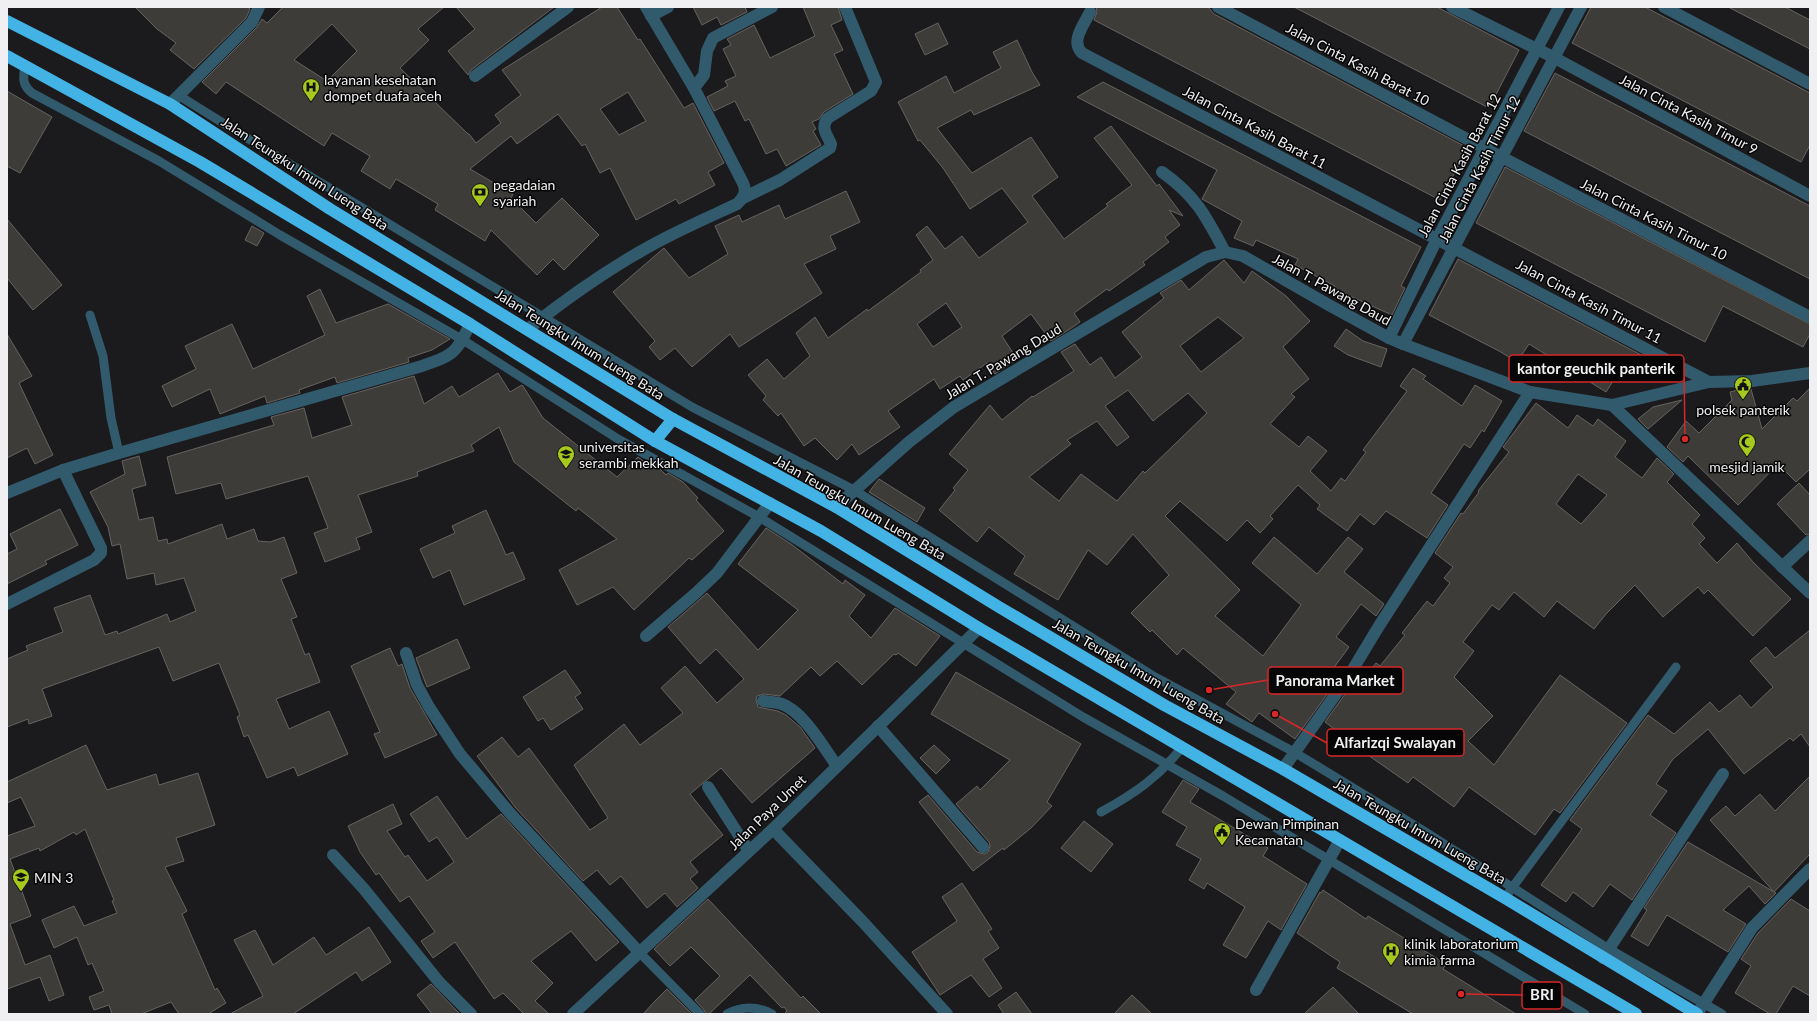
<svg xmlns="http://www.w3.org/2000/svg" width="1817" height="1021" font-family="Lato,sans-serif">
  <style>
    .building { fill: #3e3c39; stroke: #666360; fill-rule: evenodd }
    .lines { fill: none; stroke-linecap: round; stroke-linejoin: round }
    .lane { stroke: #325a6d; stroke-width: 9 }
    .street { stroke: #325a6d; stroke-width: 12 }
    .highway { stroke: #43b2e4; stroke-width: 12 }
    .labels { text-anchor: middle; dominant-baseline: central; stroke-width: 3; stroke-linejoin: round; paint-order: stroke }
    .street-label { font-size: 14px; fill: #f0eff1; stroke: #060607 }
    .poi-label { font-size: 14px; fill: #f0eff1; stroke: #060607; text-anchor: start }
    .leader { fill: none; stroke: #d62828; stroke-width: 1.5 }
    .callout-dot { fill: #d62828; stroke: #060607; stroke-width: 1.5 }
    .callout { fill: #060607; stroke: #d62828; stroke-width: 1.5 }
    .callout-label { font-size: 15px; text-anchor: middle; font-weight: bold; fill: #f0eff1 }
  </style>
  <rect width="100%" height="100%" fill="#1b1a1d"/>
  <g class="building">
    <path d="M135 7H247L250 9 246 18 194 69 170 50 176 43 157 29Z"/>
    <path d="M283 7H444L418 29 429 40 400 68 468 134H469L476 143 501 123 495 115 521 95 502 70 602 7H617L638 40 640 39 684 108 693 103 724 163 708 172 715 185 679 204 676 199 636 220 610 168 600 173 585 144 582 146 558 114 517 144 511 136 470 169 513 194 511 198 536 223 562 198 599 235 564 270 553 259 537 275 491 230 485 241 435 210 438 204 396 179 390 189 361 171 370 156 332 133 324 146 226 82 216 94 202 82 257 27 262 19 267 23ZM332 24 357 51 327 81 294 60ZM628 92 646 121 619 135 600 109Z"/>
    <path d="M456 7H554L471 70 468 75 448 51 475 29Z"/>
    <path d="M693 7H745L747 12 721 25 717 17 702 25Z"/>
    <path d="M803 7H838L842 20 831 25 843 50 834 54 853 94 824 112 819 119 812 122 816 129 813 131 821 145 786 166 777 149 766 154 749 119 745 121 735 101 714 111 707 97 728 86 725 81 736 76 723 49 731 45 727 39 754 25 770 58 815 36Z"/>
    <path d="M1096 7H1208L1214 14 1468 148 1440 200 1094 20 1097 12Z"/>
    <path d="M1294 7H1437L1519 50 1489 108Z"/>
    <path d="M1591 7H1645L1810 93V145L1801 162 1572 43Z"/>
    <path d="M1728 7H1785L1810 20V49Z"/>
    <path d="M938 23 948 44 925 55 915 34Z"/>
    <path d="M1017 40 1032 72 1040 85 974 115 971 110 937 128 972 173 1031 137 1058 177 1032 196 1064 239 1108 206 1106 204 1132 185 1094 138 1111 126 1157 186 1159 184 1183 216 1169 210 1180 225 1165 237 1169 242 1143 262 1145 265 1109 291 1107 289 1074 313 1080 322 1070 329 1051 341 1031 314 1002 336 1017 359 995 374 987 363 963 380 960 376 940 389 934 379 888 411 900 427 859 455 852 444 837 460 815 438 804 446 781 413 778 416 763 400 766 396 748 375 767 359 784 379 810 356 796 333 815 317 828 338 867 309 868 311 921 272 920 270 933 260 916 235 927 226 945 249 962 236 979 258 1028 222 1002 188 970 209 943 168 920 140 918 141 898 102 946 76 954 93 1001 68 993 52ZM946 303 962 327 933 347 917 324Z"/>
    <path d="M1555 73 1810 206V279L1524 131Z"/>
    <path d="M1103 82 1421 247 1401 286 1405 288 1392 315 1334 289 1335 286 1295 265 1298 259 1256 240 1253 246 1234 238 1242 221 1202 199 1217 170 1077 97Z"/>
    <path d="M7 91 52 117 20 173 7 166Z"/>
    <path d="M1505 167 1810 324V334L1803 347 1723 306 1705 342 1476 223Z"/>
    <path d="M846 191 860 222 830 236 836 249 804 264 822 293 739 347 730 334 692 367 675 348 660 360 649 347 655 341 613 292 664 248 689 278 728 254 715 226 739 215 742 222 779 205 785 219Z"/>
    <path d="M7 219 62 285 33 310 7 278Z"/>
    <path d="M252 226 264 233 257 246 245 240Z"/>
    <path d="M1458 259 1647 358 1636 378 1620 370 1606 392 1529 344 1517 362 1499 351 1429 315Z"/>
    <path d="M1224 260 1244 283 1252 271 1286 296 1310 321 1283 347 1309 379 1291 394 1295 397 1270 424 1299 447 1308 436 1327 451 1310 471 1331 491 1341 478 1345 481 1366 452 1363 450 1407 391 1400 386 1413 368 1426 376 1423 379 1462 406 1475 385 1502 401 1484 432 1482 430 1470 448 1464 444 1431 493 1448 505 1427 538 1386 511 1374 525 1360 514 1347 531 1317 509 1320 505 1298 485 1270 516 1273 519 1260 533 1247 520 1227 541 1180 501 1165 516 1240 590 1215 616 1263 656 1301 605 1252 563 1274 537 1317 574 1348 537 1363 549 1344 572 1384 604 1376 616 1361 604 1336 637 1349 647 1330 673 1338 679 1295 739 1259 713 1252 722 1226 704 1236 692 1183 648 1177 655 1152 630 1150 632 1131 613 1169 575 1133 534 1107 565 1088 550 1058 600 1014 574 1025 556 989 527 977 542 939 510 955 490 953 488 968 470 949 454 990 405 1002 420 1032 396 1033 397 1074 371 1061 352 1075 344 1090 365 1101 357 1115 378 1142 357 1122 332 1164 298 1160 293 1181 280 1189 290ZM1218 317 1244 338 1201 372 1180 346ZM1128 390 1153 421 1188 393 1207 413 1145 473 1143 471 1117 501 1081 474 1059 501 1029 477 1071 444 1067 440 1097 421 1117 446 1129 437 1105 406Z"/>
    <path d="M320 289 336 323 388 304 450 339 432 350 408 358 409 362 337 383 335 377 299 390 300 393 267 403 265 396 220 414 210 389 172 407 162 386 196 369 185 346 232 324 253 369 325 335 307 296Z"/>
    <path d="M1346 329 1363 341 1387 349 1381 367 1348 355 1334 346Z"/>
    <path d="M7 334 32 376 19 383 53 455 35 464 27 448 7 458Z"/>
    <path d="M498 373 510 392 522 385 523 386 543 418 617 477 638 457 647 464 648 463 659 468 666 475 668 473 683 482 698 498 696 500 724 531 692 560 689 558 634 610 613 587 577 605 559 570 617 539 578 508 576 511 514 462 499 427 471 445 474 451 417 472 418 476 358 495 372 532 356 538 360 549 325 562 314 533 328 528 308 476 226 499 221 483 176 494 167 457 274 425 271 417 304 408 312 438 352 425 342 397 414 376 424 404 452 386 459 397Z"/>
    <path d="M1810 388V469L1796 482 1778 464 1738 505 1688 456 1683 462 1667 447 1686 421 1699 433 1732 400 1730 392 1742 389H1751L1762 429 1793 398 1797 401Z"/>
    <path d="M1682 400 1648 429 1638 419 1653 407Z"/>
    <path d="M1536 403 1568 428 1577 415 1593 426 1598 419 1626 441 1615 457 1642 478 1657 458 1674 474 1667 482 1700 515 1692 524 1705 538 1699 544 1717 563 1737 543 1753 562 1791 599 1753 636 1708 590 1704 594 1698 587 1663 617 1635 585 1606 614 1594 629 1557 601 1544 617 1514 592 1499 610 1492 605 1463 642 1474 651 1454 677 1493 716 1468 741 1494 765 1560 675 1627 723 1560 813 1554 809 1535 835 1469 787 1454 807 1413 777 1408 783 1365 753 1362 756 1338 737 1341 734 1325 722 1350 687 1354 691 1376 663 1380 666 1405 635 1402 633 1427 601 1433 606 1450 583 1444 578 1453 567 1435 553 1461 513 1463 514 1479 492 1478 491 1509 452 1503 447ZM1578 474 1607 495 1581 524 1556 504Z"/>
    <path d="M139 456 146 485 132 489 139 520 153 517 158 541 167 539 168 544 222 524 227 539 254 529 258 541 270 542 284 537 297 573 281 579 297 617 291 619 305 655 309 653 320 682 276 699 289 729 329 711 348 754 298 776 294 767 267 778 248 735 244 737 237 717 240 715 219 663 173 681 159 647 42 689 52 716 29 724 28 719 7 727V659L28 650 26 646 63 632 54 608 90 595 105 635 117 631 118 634 167 614 170 622 196 611 184 578 156 585 154 573 127 579 120 544 112 546 108 527 90 492 125 474 122 461Z"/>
    <path d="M879 479 925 508 917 522 869 492Z"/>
    <path d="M1799 483 1810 495V534L1806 535 1777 504Z"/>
    <path d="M60 509 78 545 45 561 47 564 7 584V554L17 549 10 534Z"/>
    <path d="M486 510 506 555 513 552 525 579 464 605 450 570 433 578 420 549 455 533 452 526Z"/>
    <path d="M766 528 791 544 843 584 845 580 865 595 849 616 871 638 895 608 940 636 916 666 898 653 896 655 894 654 862 685 837 661 820 676 811 667 780 696 764 694 757 696 756 700 758 707 778 711 786 715 800 727 815 748 752 803 721 768 690 794 723 835 690 862 698 872 690 879 698 888 677 907 665 893 647 908 621 876 610 885 597 870 583 881 515 807 477 756 502 737 518 757 529 748 590 830 608 818 574 765 624 724 640 745 683 713 661 688 685 666 717 703 744 679 716 649 700 664 668 627 707 593 758 650 798 610 738 564Z"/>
    <path d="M1810 630V747L1801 734 1793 741 1790 738 1744 774 1708 729 1673 759 1656 784 1667 791 1650 815 1676 833 1632 900 1610 884 1593 907 1573 892 1566 902 1541 885 1582 829 1570 820 1648 715 1674 734 1710 702 1719 712 1740 695 1751 708 1773 687 1750 661 1766 647 1775 658Z"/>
    <path d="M457 639 470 668 427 687 416 658Z"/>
    <path d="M390 648 398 666 402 664 410 688 437 735 385 758 374 734 380 732 351 666Z"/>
    <path d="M565 670 581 693 575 697 583 709 551 730 543 718 538 721 523 697Z"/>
    <path d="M956 672 1081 744 1047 802 1052 806 1031 828 1004 850 1003 848 973 871 919 802 928 795 977 852 984 854 988 852 990 846 989 842 956 804 977 786 980 790 1010 760 931 714Z"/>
    <path d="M86 745 107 790 156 774 159 785 198 773 215 825 176 838 184 861 165 867 187 911 182 914 215 990 217 988 226 1003 208 1014H179L171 1002 141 1014H112L109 1005 94 1010 89 997 104 991 92 963 88 965 77 937 54 948 42 920 74 906 84 926 117 913 112 901 114 900 85 829 76 835 74 832 40 851 39 848 10 859 31 916 10 924 25 965 50 955 64 995 49 1001 40 977 7 989V836L35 826 21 797 7 803V782Z"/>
    <path d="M934 745 950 760 936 774 920 758Z"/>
    <path d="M1810 776V854L1774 892 1710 820 1726 806 1735 816 1760 794 1775 811Z"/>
    <path d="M1183 780 1199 789 1190 802 1268 848 1263 856 1307 884 1281 930 1268 921 1246 958 1223 945 1245 907 1207 883 1204 889 1189 880 1201 859 1176 845 1187 827 1162 812Z"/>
    <path d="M437 796 467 839 501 814 619 942 596 961 571 931 531 961 553 983 535 1001 549 1014H524L503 993 494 999 455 942 433 958 421 941 435 932 409 896 400 902 379 873 376 875 360 852 348 826 393 804 402 824 387 831 405 857 408 855 427 881 454 862 437 837 429 842 410 814Z"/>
    <path d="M1084 821 1113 844 1091 872 1061 848Z"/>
    <path d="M1688 842 1776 893 1765 904 1749 886 1723 910 1746 924 1728 952 1667 915 1648 946 1631 936 1647 910 1644 908Z"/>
    <path d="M962 883 992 929 988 931 999 948 983 959 1002 988 989 997 971 975 940 995 912 952 957 921 942 897Z"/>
    <path d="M1323 890 1366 919 1368 916 1446 964 1443 969 1516 1014H1413L1337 968 1340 962 1297 933 1320 892 1321 893Z"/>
    <path d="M708 899 801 998 803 996 821 1014H784L787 1011 784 1007 782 1008 750 975 709 1014H706L704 1010 695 1000 720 976 691 947 670 966 654 949Z"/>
    <path d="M1791 899 1810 911V996L1793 986 1776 1014H1770L1735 993 1751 966 1741 959 1758 933Z"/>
    <path d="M369 927 391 962 362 981 356 972 293 1014H230L263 996 234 940 255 930 273 965 314 937 326 955Z"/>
    <path d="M431 984 456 1010 460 1014H432L417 995Z"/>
    <path d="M1333 987 1359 1014H1304Z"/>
    <path d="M667 989 692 1014H643L655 1001Z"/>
    <path d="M1016 992 1032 1014H1004L998 1005Z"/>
    <path d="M1132 995 1152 1014H1114Z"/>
  </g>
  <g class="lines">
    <g class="lane">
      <path d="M25 65C23 78 22 85 32 93L159 161 280 235 463 340 618 439 759 517 1083 717 1223 796 1585 1014"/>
      <path d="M178 95 255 143 692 407 854 490 1155 677 1294 752 1424 831 1609 949 1722 1014"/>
      <path d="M90 315 103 356 111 418 119 453"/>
      <path d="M1101 812C1134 794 1159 777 1182 747"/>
      <path d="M1509 892 1676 667"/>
      <path d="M640 953 700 1014"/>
      <path d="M727 1014C741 1006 758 1006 772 1014"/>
    </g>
    <g class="street">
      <path d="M1218 7 1484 148 1810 317"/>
      <path d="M1452 7 1553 57 1810 196"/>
      <path d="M1664 7 1810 84"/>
      <path d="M1090 12C1084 25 1070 41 1082 53L1709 382"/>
      <path d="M651 16 668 7"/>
      <path d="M475 76 568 7"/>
      <path d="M694 88 704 75 707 51 713 38 772 7"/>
      <path d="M170 104 252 22 259 7"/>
      <path d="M1162 172C1196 196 1206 216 1225 252"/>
      <path d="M743 198 780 180 830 148 831 144C827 135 820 127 828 118L871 91 876 82 845 7"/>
      <path d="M528 329C567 298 608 269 652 245 679 230 709 217 737 204 744 197 747 192 743 183L694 88 646 7"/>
      <path d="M1389 338 1437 239 1559 7"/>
      <path d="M1403 344 1581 7"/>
      <path d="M1612 405 1709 382 1752 381 1810 373"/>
      <path d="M7 493 63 470 119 453 422 366C453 355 456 354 470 324"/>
      <path d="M836 507 909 442 954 407 1206 257 1225 252 1243 256 1327 304 1389 338 1403 344 1530 392 1612 405 1810 593"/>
      <path d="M1782 567 1810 541"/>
      <path d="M7 604 94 560 101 553V548L63 470"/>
      <path d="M646 636 696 593 717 573 770 503"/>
      <path d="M406 653 417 685 429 707 460 754 509 812 640 953"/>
      <path d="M763 701C769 702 776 702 782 704 804 712 824 748 837 766"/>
      <path d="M878 726 983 847"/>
      <path d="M1283 769 1350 674 1379 626 1530 392"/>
      <path d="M708 787 749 851"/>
      <path d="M773 829 863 922 947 1014"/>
      <path d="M333 855 364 889 439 982 471 1014"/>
      <path d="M1603 958 1723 774"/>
      <path d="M1256 990 1340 840"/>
      <path d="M573 1014 773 829 979 628"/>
      <path d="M1697 1014 1752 928 1810 869"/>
    </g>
    <g class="highway">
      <path d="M7 21 170 104 330 209 673 419 836 507 999 607 1164 705 1283 769 1505 898 1697 1014"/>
      <path d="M7 56 200 162 470 324 655 441 821 531 979 628 1636 1014"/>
      <path d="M655 441 673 419"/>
    </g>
  </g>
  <defs>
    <g id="hospital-pin" transform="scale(0.9)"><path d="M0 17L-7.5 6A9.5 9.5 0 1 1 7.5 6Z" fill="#a7c81f" stroke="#060607"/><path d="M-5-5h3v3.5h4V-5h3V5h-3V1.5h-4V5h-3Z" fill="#111"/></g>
    <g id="bank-pin" transform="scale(0.9)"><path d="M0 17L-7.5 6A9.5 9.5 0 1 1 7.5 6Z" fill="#a7c81f" stroke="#060607"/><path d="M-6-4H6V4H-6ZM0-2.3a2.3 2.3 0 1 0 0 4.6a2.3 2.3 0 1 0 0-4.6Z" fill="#111"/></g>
    <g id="civic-pin" transform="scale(0.9)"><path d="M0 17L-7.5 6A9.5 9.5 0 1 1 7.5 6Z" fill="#a7c81f" stroke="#060607"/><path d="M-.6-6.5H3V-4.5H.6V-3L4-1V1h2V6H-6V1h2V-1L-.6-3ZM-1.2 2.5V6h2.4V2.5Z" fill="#111"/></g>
    <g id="mosque-pin" transform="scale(0.9)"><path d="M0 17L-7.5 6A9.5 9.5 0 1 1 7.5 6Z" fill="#a7c81f" stroke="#060607"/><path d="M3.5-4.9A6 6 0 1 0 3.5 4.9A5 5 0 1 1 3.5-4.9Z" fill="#111"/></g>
    <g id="university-pin" transform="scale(0.9)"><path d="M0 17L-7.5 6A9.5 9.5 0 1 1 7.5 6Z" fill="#a7c81f" stroke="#060607"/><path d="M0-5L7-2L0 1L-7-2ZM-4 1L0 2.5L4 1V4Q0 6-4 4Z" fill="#111"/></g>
    <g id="school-pin" transform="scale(0.9)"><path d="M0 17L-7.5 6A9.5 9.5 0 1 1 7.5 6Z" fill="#a7c81f" stroke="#060607"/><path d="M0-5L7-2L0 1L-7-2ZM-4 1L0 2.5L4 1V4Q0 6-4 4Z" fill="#111"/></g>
  </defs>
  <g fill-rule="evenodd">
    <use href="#hospital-pin" x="311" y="87"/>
    <use href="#bank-pin" x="480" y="192"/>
    <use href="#civic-pin" x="1743" y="385"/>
    <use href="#mosque-pin" x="1747" y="442"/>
    <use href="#university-pin" x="566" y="454"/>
    <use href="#civic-pin" x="1222" y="831"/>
    <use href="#school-pin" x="21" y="877"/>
    <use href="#hospital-pin" x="1391" y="951"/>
  </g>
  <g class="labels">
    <g class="street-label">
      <text transform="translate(1358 64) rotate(28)">Jalan Cinta Kasih Barat 10</text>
      <text transform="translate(1689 114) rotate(28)">Jalan Cinta Kasih Timur 9</text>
      <text transform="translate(1255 127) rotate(28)">Jalan Cinta Kasih Barat 11</text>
      <text transform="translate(1459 165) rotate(-62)">Jalan Cinta Kasih Barat 12</text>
      <text transform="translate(1479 169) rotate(-63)">Jalan Cinta Kasih Timur 12</text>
      <text transform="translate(305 173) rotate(33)">Jalan Teungku Imum Lueng Bata</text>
      <text transform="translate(1654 219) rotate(27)">Jalan Cinta Kasih Timur 10</text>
      <text transform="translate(1332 289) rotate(29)">Jalan T. Pawang Daud</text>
      <text transform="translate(1589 301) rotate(28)">Jalan Cinta Kasih Timur 11</text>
      <text transform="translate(580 344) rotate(32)">Jalan Teungku Imum Lueng Bata</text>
      <text transform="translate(1003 361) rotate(-31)">Jalan T. Pawang Daud</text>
      <text transform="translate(860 507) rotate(30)">Jalan Teungku Imum Lueng Bata</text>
      <text transform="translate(1139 671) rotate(30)">Jalan Teungku Imum Lueng Bata</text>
      <text transform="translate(767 812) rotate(-44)">Jalan Paya Umet</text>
      <text transform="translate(1420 831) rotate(30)">Jalan Teungku Imum Lueng Bata</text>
    </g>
    <g class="poi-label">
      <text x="324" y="79">layanan kesehatan<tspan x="324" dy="16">dompet duafa aceh</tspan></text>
      <text x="493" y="184">pegadaian<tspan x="493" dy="16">syariah</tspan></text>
      <text x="1743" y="409" text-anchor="middle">polsek panterik</text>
      <text x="579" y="446">universitas<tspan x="579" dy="16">serambi mekkah</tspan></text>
      <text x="1747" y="466" text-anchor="middle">mesjid jamik</text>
      <text x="1235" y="823">Dewan Pimpinan<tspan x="1235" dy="16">Kecamatan</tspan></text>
      <text x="34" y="877">MIN 3</text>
      <text x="1404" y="943">klinik laboratorium<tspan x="1404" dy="16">kimia farma</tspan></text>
    </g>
  </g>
  <path class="leader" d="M1685 439L1684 369M1209 690L1268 680M1275 714L1327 743M1461 994L1522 995"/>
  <g class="callout-dot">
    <circle cx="1685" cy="439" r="4"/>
    <circle cx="1209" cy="690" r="4"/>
    <circle cx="1275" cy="714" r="4"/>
    <circle cx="1461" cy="994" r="4"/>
  </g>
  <g class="callout">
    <rect x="1509" y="355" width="175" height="27" rx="4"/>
    <rect x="1268" y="667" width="135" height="27" rx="4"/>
    <rect x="1327" y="729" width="137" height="27" rx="4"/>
    <rect x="1522" y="982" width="40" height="27" rx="4"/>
  </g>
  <g class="callout-label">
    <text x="1596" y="374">kantor geuchik panterik</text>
    <text x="1335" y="686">Panorama Market</text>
    <text x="1395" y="748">Alfarizqi Swalayan</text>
    <text x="1542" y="1000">BRI</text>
  </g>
  <rect width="1817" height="1021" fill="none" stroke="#f0eff1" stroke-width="16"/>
</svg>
